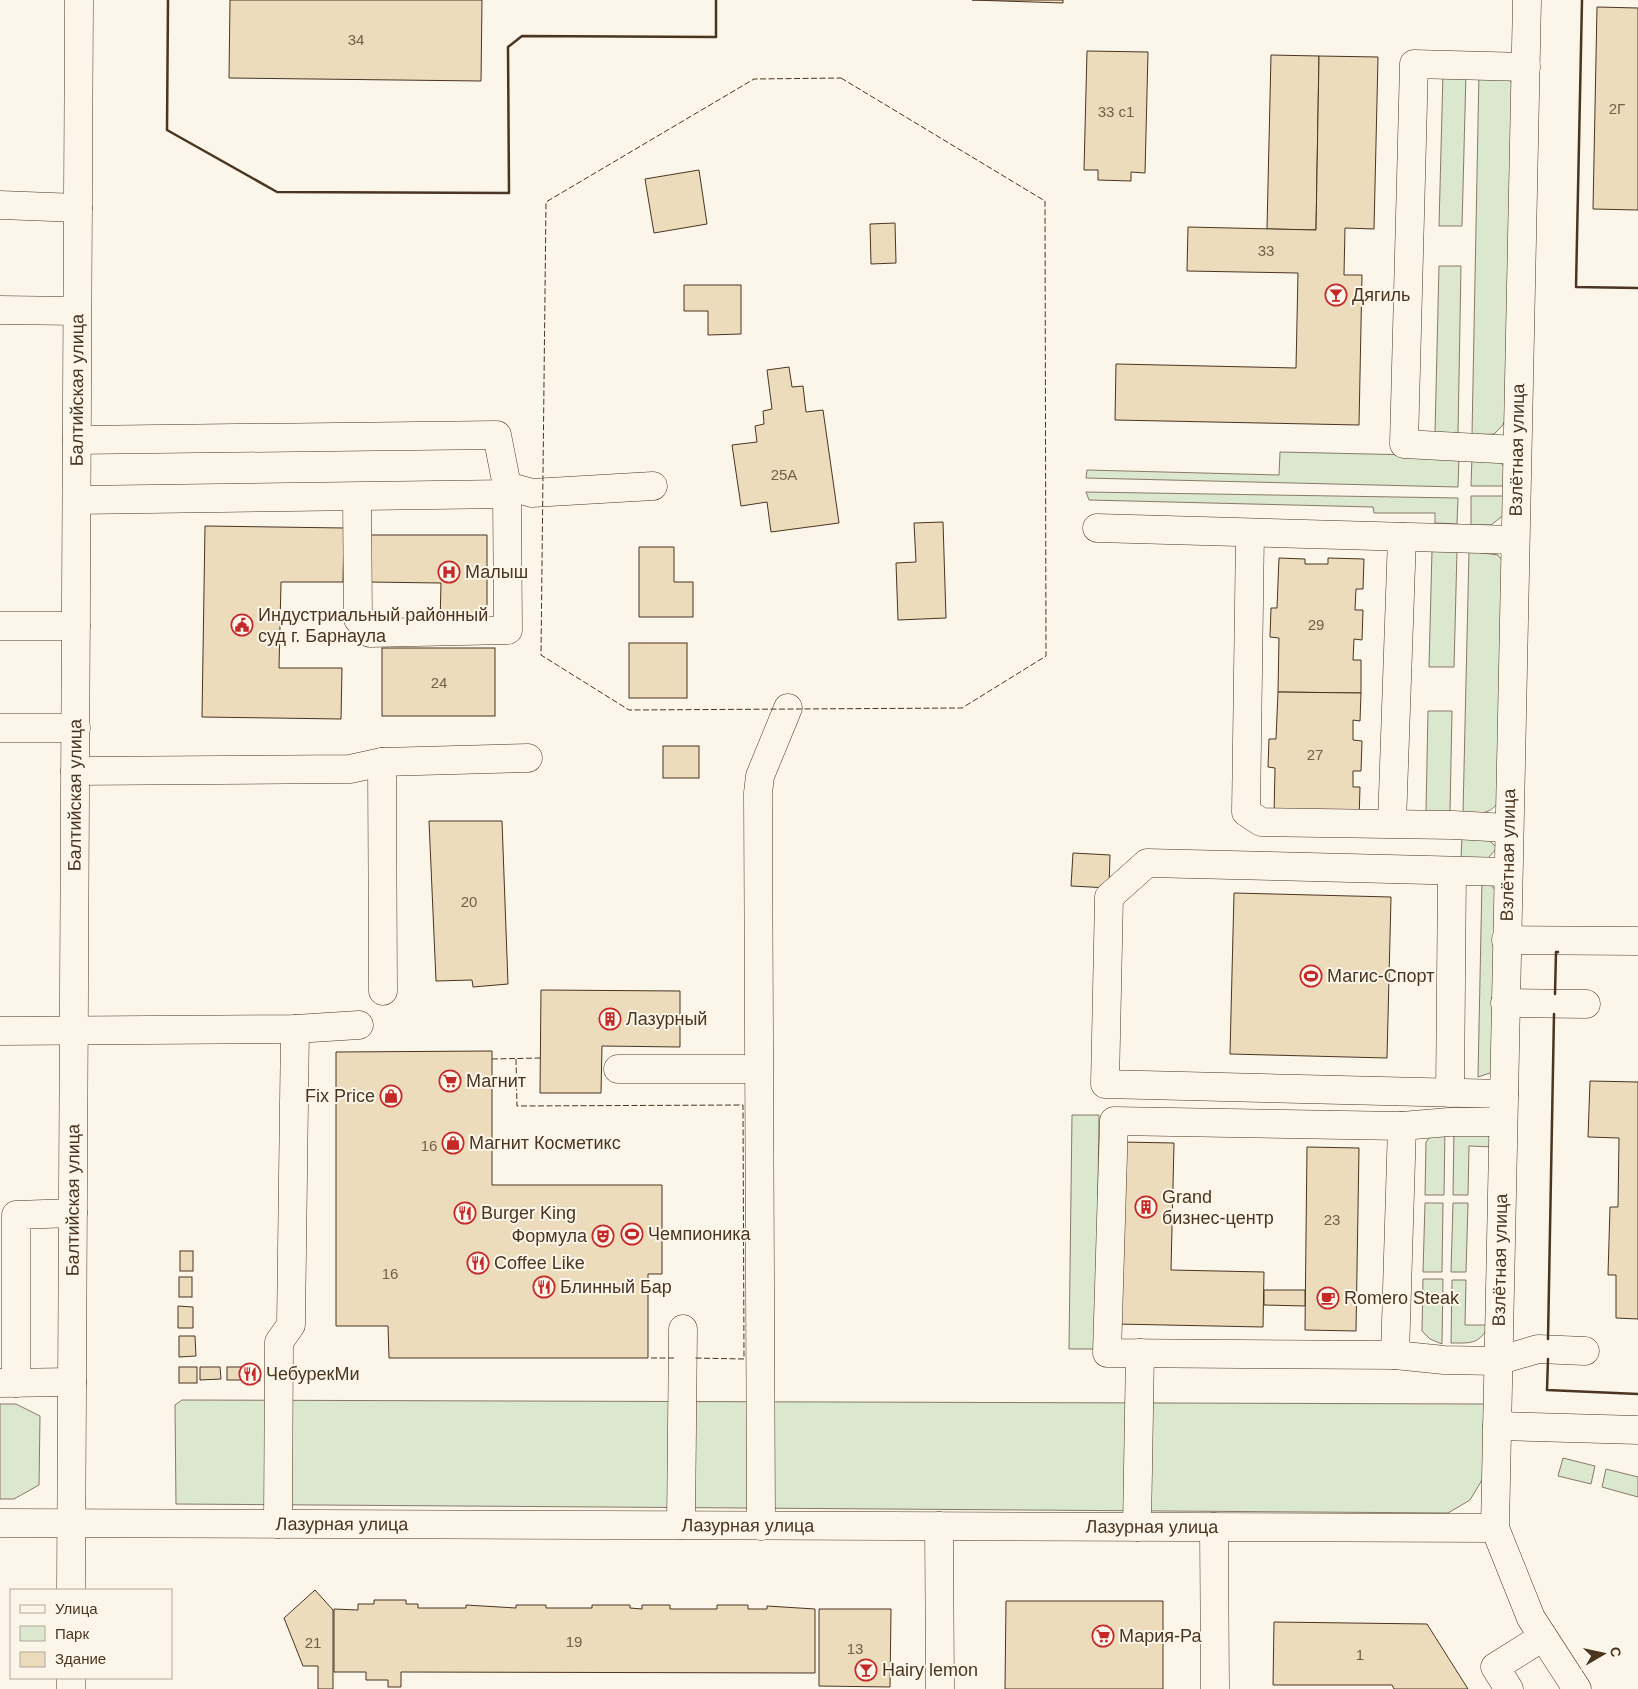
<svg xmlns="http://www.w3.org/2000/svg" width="1638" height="1689" font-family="Helvetica,sans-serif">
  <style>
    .green { fill: #dce7d0; stroke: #887966 }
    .building { fill: #ecdcbc; stroke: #4a3520 }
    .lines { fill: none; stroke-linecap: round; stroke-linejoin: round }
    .minor-casing { stroke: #4a3520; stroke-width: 29 }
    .major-casing { stroke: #4a3520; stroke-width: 29 }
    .minor { stroke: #fbf6e9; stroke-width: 28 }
    .major { stroke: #fbf6e9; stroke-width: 28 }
    .fence { stroke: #4a3520; stroke-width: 1; stroke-dasharray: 6 2.5; stroke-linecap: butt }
    .wall { stroke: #4a3520; stroke-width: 2.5 }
    .labels { text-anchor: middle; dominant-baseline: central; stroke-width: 4; stroke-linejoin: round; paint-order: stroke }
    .number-label { font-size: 15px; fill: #725f47 }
    .poi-label { font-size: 18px; fill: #4a3520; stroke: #fbf6e9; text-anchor: start }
    .street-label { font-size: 18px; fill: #4a3520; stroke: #fbf6e9 }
  </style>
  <rect width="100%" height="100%" fill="#fbf6e9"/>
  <g class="green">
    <path d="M1479 72 1509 79 1515 88 1507 415 1503 425 1494 434 1472 435Z"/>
    <path d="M1443 73H1466L1462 226H1439Z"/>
    <path d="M1439 266H1461L1458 433H1435Z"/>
    <path d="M1280 452 1459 456 1458 487 1086 478 1087 470 1279 475Z"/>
    <path d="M1472 456 1500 462 1506 469 1508 486H1471Z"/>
    <path d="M1086 492 1458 498 1457 524 1435 523V513H1374L1373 507 1089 500Z"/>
    <path d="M1471 496H1508L1505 514 1491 525H1471Z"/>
    <path d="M1432 550 1457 551 1454 667H1429Z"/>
    <path d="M1469 551 1498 555 1504 563 1500 800C1490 815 1480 814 1463 813Z"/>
    <path d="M1428 711H1452L1450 812 1426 811Z"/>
    <path d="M1462 837 1488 839 1497 848 1488 858H1461Z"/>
    <path d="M1482 881 1490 884 1498 893 1495 1066 1490 1073 1478 1077Z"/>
    <path d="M1072 1115H1099L1096 1349H1069Z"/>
    <path d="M1445 1127 1444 1195H1425L1426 1142 1433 1133Z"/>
    <path d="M1454 1128 1489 1134 1494 1147 1469 1146 1468 1195H1453Z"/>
    <path d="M1425 1203H1443L1442 1272H1423Z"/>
    <path d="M1453 1203H1468L1466 1272H1451Z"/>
    <path d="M1423 1279H1443L1442 1344 1430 1339 1422 1331Z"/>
    <path d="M1452 1280H1466L1465 1325H1490C1478 1344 1474 1343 1451 1343Z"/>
    <path d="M182 1400 1486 1404 1485 1475 1470 1500 1448 1513 176 1504 175 1405Z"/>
    <path d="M0 1404H16L40 1416 39 1485 14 1499H0Z"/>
    <path d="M1563 1458 1595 1466 1591 1484 1558 1476Z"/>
    <path d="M1606 1469 1638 1477V1497L1602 1487Z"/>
  </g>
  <g class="building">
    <path d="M230 0H482L481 81 229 78Z"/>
    <path d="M972 0H1063V3Z"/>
    <path d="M1597 7 1638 8V210L1593 209Z"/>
    <path d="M1087 51 1148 52 1145 173 1131 172V181L1098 180V170H1084Z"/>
    <path d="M1271 55 1319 56 1316 230 1267 229Z"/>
    <path d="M1319 56 1378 57 1374 229 1345 228 1344 275H1362L1359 425 1115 420 1116 364 1296 368 1298 273 1187 271 1188 227 1316 230Z"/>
    <path d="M699 170 707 224 654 233 645 179Z"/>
    <path d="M895 223 896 263 871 264 870 224Z"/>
    <path d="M684 285H741V334L708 335V311H684Z"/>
    <path d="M789 367 792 387 803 386 806 412 823 410 839 523 771 532 767 502 741 506 732 445 757 442 755 426 764 424 763 411 772 409 767 370Z"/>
    <path d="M943 522 946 618 898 620 896 563 916 562 914 523Z"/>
    <path d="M205 526 344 528 343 582H281L279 668H342L341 719 202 717Z"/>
    <path d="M369 535H487V624H440L441 583 369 582Z"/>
    <path d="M639 547H674V582H693V617H639Z"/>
    <path d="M1279 558 1305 559V564H1328V558L1364 559 1363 589H1356L1355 610H1363L1362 640 1354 639 1353 660H1361V693L1278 692 1279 638 1270 637 1271 608H1277Z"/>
    <rect x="629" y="643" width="58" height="55"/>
    <rect x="382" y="648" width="113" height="68"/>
    <path d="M1278 692 1361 693 1360 721 1353 720V740L1362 741 1361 771H1353V787H1360L1359 820 1274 816 1275 768 1268 767 1269 739H1276Z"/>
    <rect x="663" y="746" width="36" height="32"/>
    <path d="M429 821H502L508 984 473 987 472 980 436 981Z"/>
    <path d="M1073 853 1110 855 1109 888 1071 886Z"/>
    <path d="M1234 893 1391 897 1387 1058 1230 1054Z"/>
    <path d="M541 990 680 991V1047L602 1046 601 1093H540Z"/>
    <path d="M492 1051V1185H662V1274H648V1358H389L388 1326H336V1052Z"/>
    <path d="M1590 1081 1638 1082V1319L1616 1318V1275H1608L1610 1207H1618L1619 1138 1588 1137Z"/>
    <path d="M1121 1142 1174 1143 1171 1270 1264 1272 1263 1327 1117 1324Z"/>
    <path d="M1307 1147 1359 1148 1356 1331 1305 1330Z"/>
    <rect x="180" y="1251" width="13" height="20"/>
    <rect x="179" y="1277" width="13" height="20"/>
    <path d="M1264 1290H1305V1306L1264 1305Z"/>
    <path d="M178 1306 193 1307V1328H178Z"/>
    <path d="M179 1336H195L196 1356 179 1357Z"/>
    <rect x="179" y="1367" width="18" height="16"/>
    <path d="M200 1367H220L221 1379 200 1380Z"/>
    <rect x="227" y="1367" width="14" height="13"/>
    <path d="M244 1368H259L260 1381H245Z"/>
    <path d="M315 1590 333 1610V1689H318V1666H303L284 1618Z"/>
    <path d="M374 1600H406V1604H418V1608H466V1605L516 1608V1605H546V1608H592V1605H630V1608L642 1609V1605H670V1609H717V1605H748V1609H767V1606L815 1609V1673L401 1672V1687H388V1680H366V1672H334V1609L358 1610V1604H374Z"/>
    <path d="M1006 1601H1163V1689H1005Z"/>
    <path d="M819 1609H891L890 1687 819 1686Z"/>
    <path d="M1274 1622 1427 1624 1468 1689H1394L1392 1685H1273Z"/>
  </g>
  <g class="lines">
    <g class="minor-casing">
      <g id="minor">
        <path d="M1527 0 1495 1528 1531 1618 1577 1689"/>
        <path d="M0 205 78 208"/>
        <path d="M0 310 77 311"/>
        <path d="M77 440 497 435 507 486 532 493 653 486"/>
        <path d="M1517 450 1404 444 1414 64 1526 67"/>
        <path d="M357 497 358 619 370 633 508 630 507 494"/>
        <path d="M77 500 507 494V486"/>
        <path d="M1097 528 1515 540"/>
        <path d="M1250 533 1246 812 1261 822 1453 825 1508 828"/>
        <path d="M0 626H76"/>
        <path d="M0 728H76"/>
        <path d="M382 762 383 991"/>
        <path d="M75 771 350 769 382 762 528 758"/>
        <path d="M1392 823 1402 537"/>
        <path d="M1506 940 1638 941"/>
        <path d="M1505 1003 1586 1004"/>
        <path d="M0 1031 295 1029 359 1025"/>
        <path d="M618 1069H758"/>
        <path d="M1450 1093 1452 871"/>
        <path d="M1504 1094 1105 1084 1109 897 1147 863 1508 872"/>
        <path d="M1503 1122H1449L1402 1126 1114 1121 1107 1353 1395 1355 1444 1360 1497 1361 1538 1349 1585 1351"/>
        <path d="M1395 1355 1402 1126"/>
        <path d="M0 1383 72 1382"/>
        <path d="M16 1383V1215L73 1213"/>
        <path d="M1497 1426 1638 1430"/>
        <path id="s1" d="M0 1523 1495 1528"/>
        <path d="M278 1524 279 1342 291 1325 295 1029"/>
        <path d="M681 1525 683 1329"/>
        <path d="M761 1526 758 793 760 776 788 708"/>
        <path d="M939 1526 940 1689"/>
        <path d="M1137 1527 1140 1353"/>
        <path d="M1214 1527 1215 1689"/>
        <path d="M1509 1689 1495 1667 1543 1637"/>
      </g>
    </g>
    <g class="major-casing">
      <g id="major">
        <path id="s2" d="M71 1590 79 0"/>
        <path d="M71 1689V1678"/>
      </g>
    </g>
    <use href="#minor" class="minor"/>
    <use href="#major" class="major"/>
    <g class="fence">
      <path d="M841 78 1045 201 1046 656 962 708 629 710 541 655 546 202 754 79Z"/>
      <path d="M492 1059 540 1058"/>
      <path d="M516 1059 517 1106 743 1105 744 1359 694 1358"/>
      <path d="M651 1358H674"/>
    </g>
    <g class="wall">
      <path d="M168 0 167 130 277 192 509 193 508 47 522 36 716 37V0"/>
      <path d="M1582 0 1576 287 1638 288"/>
      <path d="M1555 994 1556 952H1558"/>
      <path d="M1548 1339 1554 1014"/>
      <path d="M1548 1359 1547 1390 1638 1394"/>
    </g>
  </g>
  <defs>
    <g id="bar-ring" transform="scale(1.125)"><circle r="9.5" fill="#fbf6e9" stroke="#c62828" stroke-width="1.5"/><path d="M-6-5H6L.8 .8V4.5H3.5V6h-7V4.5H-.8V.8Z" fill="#c62828"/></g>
    <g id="hospital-ring" transform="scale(1.125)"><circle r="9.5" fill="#fbf6e9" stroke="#c62828" stroke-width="1.5"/><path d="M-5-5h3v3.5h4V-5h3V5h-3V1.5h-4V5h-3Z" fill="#c62828"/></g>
    <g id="civic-ring" transform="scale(1.125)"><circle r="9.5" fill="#fbf6e9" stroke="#c62828" stroke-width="1.5"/><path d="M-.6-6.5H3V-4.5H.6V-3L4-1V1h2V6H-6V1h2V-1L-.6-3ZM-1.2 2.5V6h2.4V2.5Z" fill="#c62828"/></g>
    <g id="stadium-ring" transform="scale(1.125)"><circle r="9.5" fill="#fbf6e9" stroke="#c62828" stroke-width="1.5"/><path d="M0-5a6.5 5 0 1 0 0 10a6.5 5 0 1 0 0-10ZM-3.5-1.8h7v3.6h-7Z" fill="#c62828"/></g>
    <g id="building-ring" transform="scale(1.125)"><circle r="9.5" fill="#fbf6e9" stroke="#c62828" stroke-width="1.5"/><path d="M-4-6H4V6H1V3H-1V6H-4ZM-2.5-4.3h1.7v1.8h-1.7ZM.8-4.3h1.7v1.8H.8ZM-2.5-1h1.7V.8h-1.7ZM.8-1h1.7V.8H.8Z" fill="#c62828"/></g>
    <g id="supermarket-ring" transform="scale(1.125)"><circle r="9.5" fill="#fbf6e9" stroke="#c62828" stroke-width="1.5"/><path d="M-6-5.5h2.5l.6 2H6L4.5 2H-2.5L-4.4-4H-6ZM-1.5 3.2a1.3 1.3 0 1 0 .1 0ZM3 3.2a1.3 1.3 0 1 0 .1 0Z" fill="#c62828"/></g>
    <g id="shop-ring" transform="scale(1.125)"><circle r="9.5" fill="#fbf6e9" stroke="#c62828" stroke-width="1.5"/><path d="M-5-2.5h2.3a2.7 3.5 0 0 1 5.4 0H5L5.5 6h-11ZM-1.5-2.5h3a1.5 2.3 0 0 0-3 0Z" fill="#c62828"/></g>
    <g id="restaurant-ring" transform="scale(1.125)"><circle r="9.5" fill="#fbf6e9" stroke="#c62828" stroke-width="1.5"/><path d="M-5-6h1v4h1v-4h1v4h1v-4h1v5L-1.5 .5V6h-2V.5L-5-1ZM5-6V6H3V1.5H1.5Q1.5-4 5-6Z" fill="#c62828"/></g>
    <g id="theatre-ring" transform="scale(1.125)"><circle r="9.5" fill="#fbf6e9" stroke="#c62828" stroke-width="1.5"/><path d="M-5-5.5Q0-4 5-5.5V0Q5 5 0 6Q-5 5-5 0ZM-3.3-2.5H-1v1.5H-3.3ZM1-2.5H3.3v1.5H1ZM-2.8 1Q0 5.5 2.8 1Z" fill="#c62828"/></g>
    <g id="cafe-ring" transform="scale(1.125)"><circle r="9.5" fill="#fbf6e9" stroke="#c62828" stroke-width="1.5"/><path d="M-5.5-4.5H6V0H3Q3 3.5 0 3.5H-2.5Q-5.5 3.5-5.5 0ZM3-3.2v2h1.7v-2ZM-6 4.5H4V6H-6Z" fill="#c62828"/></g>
  </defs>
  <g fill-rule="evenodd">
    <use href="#bar-ring" x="1336" y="295"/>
    <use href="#hospital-ring" x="449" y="572"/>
    <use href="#civic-ring" x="242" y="625"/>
    <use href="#stadium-ring" x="1311" y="976"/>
    <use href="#building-ring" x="610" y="1019"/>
    <use href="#supermarket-ring" x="450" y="1081"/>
    <use href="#shop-ring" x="391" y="1096"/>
    <use href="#shop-ring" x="453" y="1143"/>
    <use href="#building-ring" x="1146" y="1207"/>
    <use href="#restaurant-ring" x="465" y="1213"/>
    <use href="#stadium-ring" x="632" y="1234"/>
    <use href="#theatre-ring" x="603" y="1236"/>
    <use href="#restaurant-ring" x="478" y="1263"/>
    <use href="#restaurant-ring" x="544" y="1287"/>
    <use href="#cafe-ring" x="1328" y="1298"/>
    <use href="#restaurant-ring" x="250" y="1374"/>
    <use href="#supermarket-ring" x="1103" y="1636"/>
    <use href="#bar-ring" x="866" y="1670"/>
  </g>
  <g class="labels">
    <g class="number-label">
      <text x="356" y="39">34</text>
      <text x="1617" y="108">2Г</text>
      <text x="1116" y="111">33 с1</text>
      <text x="1266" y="250">33</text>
      <text x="784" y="474">25А</text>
      <text x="1316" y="624">29</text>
      <text x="439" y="682">24</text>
      <text x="1315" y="754">27</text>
      <text x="469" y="901">20</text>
      <text x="429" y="1145">16</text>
      <text x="1332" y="1219">23</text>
      <text x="390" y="1273">16</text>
      <text x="574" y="1641">19</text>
      <text x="313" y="1642">21</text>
      <text x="855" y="1648">13</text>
      <text x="1360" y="1654">1</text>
    </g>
    <g class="poi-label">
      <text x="1352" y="295">Дягиль</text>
      <text x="465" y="572">Малыш</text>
      <text x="258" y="615">Индустриальный районный<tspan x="258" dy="21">суд г. Барнаула</tspan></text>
      <text x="1327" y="976">Магис-Спорт</text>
      <text x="626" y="1019">Лазурный</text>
      <text x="466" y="1081">Магнит</text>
      <text x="375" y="1096" text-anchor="end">Fix Price</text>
      <text x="469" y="1143">Магнит Косметикс</text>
      <text x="1162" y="1197">Grand<tspan x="1162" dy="21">бизнес-центр</tspan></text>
      <text x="481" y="1213">Burger King</text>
      <text x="648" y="1234">Чемпионика</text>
      <text x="587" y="1236" text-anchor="end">Формула</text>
      <text x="494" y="1263">Coffee Like</text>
      <text x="560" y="1287">Блинный Бар</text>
      <text x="1344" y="1298">Romero Steak</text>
      <text x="266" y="1374">ЧебурекМи</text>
      <text x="1119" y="1636">Мария-Ра</text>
      <text x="882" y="1670">Hairy lemon</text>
    </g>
    <g class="street-label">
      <text stroke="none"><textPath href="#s2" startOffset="1200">Балтийская улица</textPath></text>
      <text transform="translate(1517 450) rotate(-89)">Взлётная улица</text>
      <text stroke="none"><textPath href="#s2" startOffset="795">Балтийская улица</textPath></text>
      <text transform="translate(1508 855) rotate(-89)">Взлётная улица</text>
      <text stroke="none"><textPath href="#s2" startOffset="390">Балтийская улица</textPath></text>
      <text transform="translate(1500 1260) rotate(-89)">Взлётная улица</text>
      <text stroke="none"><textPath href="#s1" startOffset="342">Лазурная улица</textPath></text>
      <text stroke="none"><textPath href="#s1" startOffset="748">Лазурная улица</textPath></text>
      <text stroke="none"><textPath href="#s1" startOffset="1152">Лазурная улица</textPath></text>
    </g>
  </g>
  <rect x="10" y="1589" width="162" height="90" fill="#fbf6e9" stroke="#b4a999"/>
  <rect x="20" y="1605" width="25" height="8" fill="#fbf6e9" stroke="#b4a999"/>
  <text x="55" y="1614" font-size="15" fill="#4a3520">Улица</text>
  <rect x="20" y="1626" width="25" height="15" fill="#dce7d0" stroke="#b4a999"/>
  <text x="55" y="1639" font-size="15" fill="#4a3520">Парк</text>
  <rect x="20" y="1652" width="25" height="15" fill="#ecdcbc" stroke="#b4a999"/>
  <text x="55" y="1664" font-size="15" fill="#4a3520">Здание</text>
  <g transform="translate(1603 1654) rotate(81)" stroke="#fbf6e9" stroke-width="4" paint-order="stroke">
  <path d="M0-4L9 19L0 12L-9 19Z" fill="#4a3520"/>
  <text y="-8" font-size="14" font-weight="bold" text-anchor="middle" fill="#4a3520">С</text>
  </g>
</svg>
